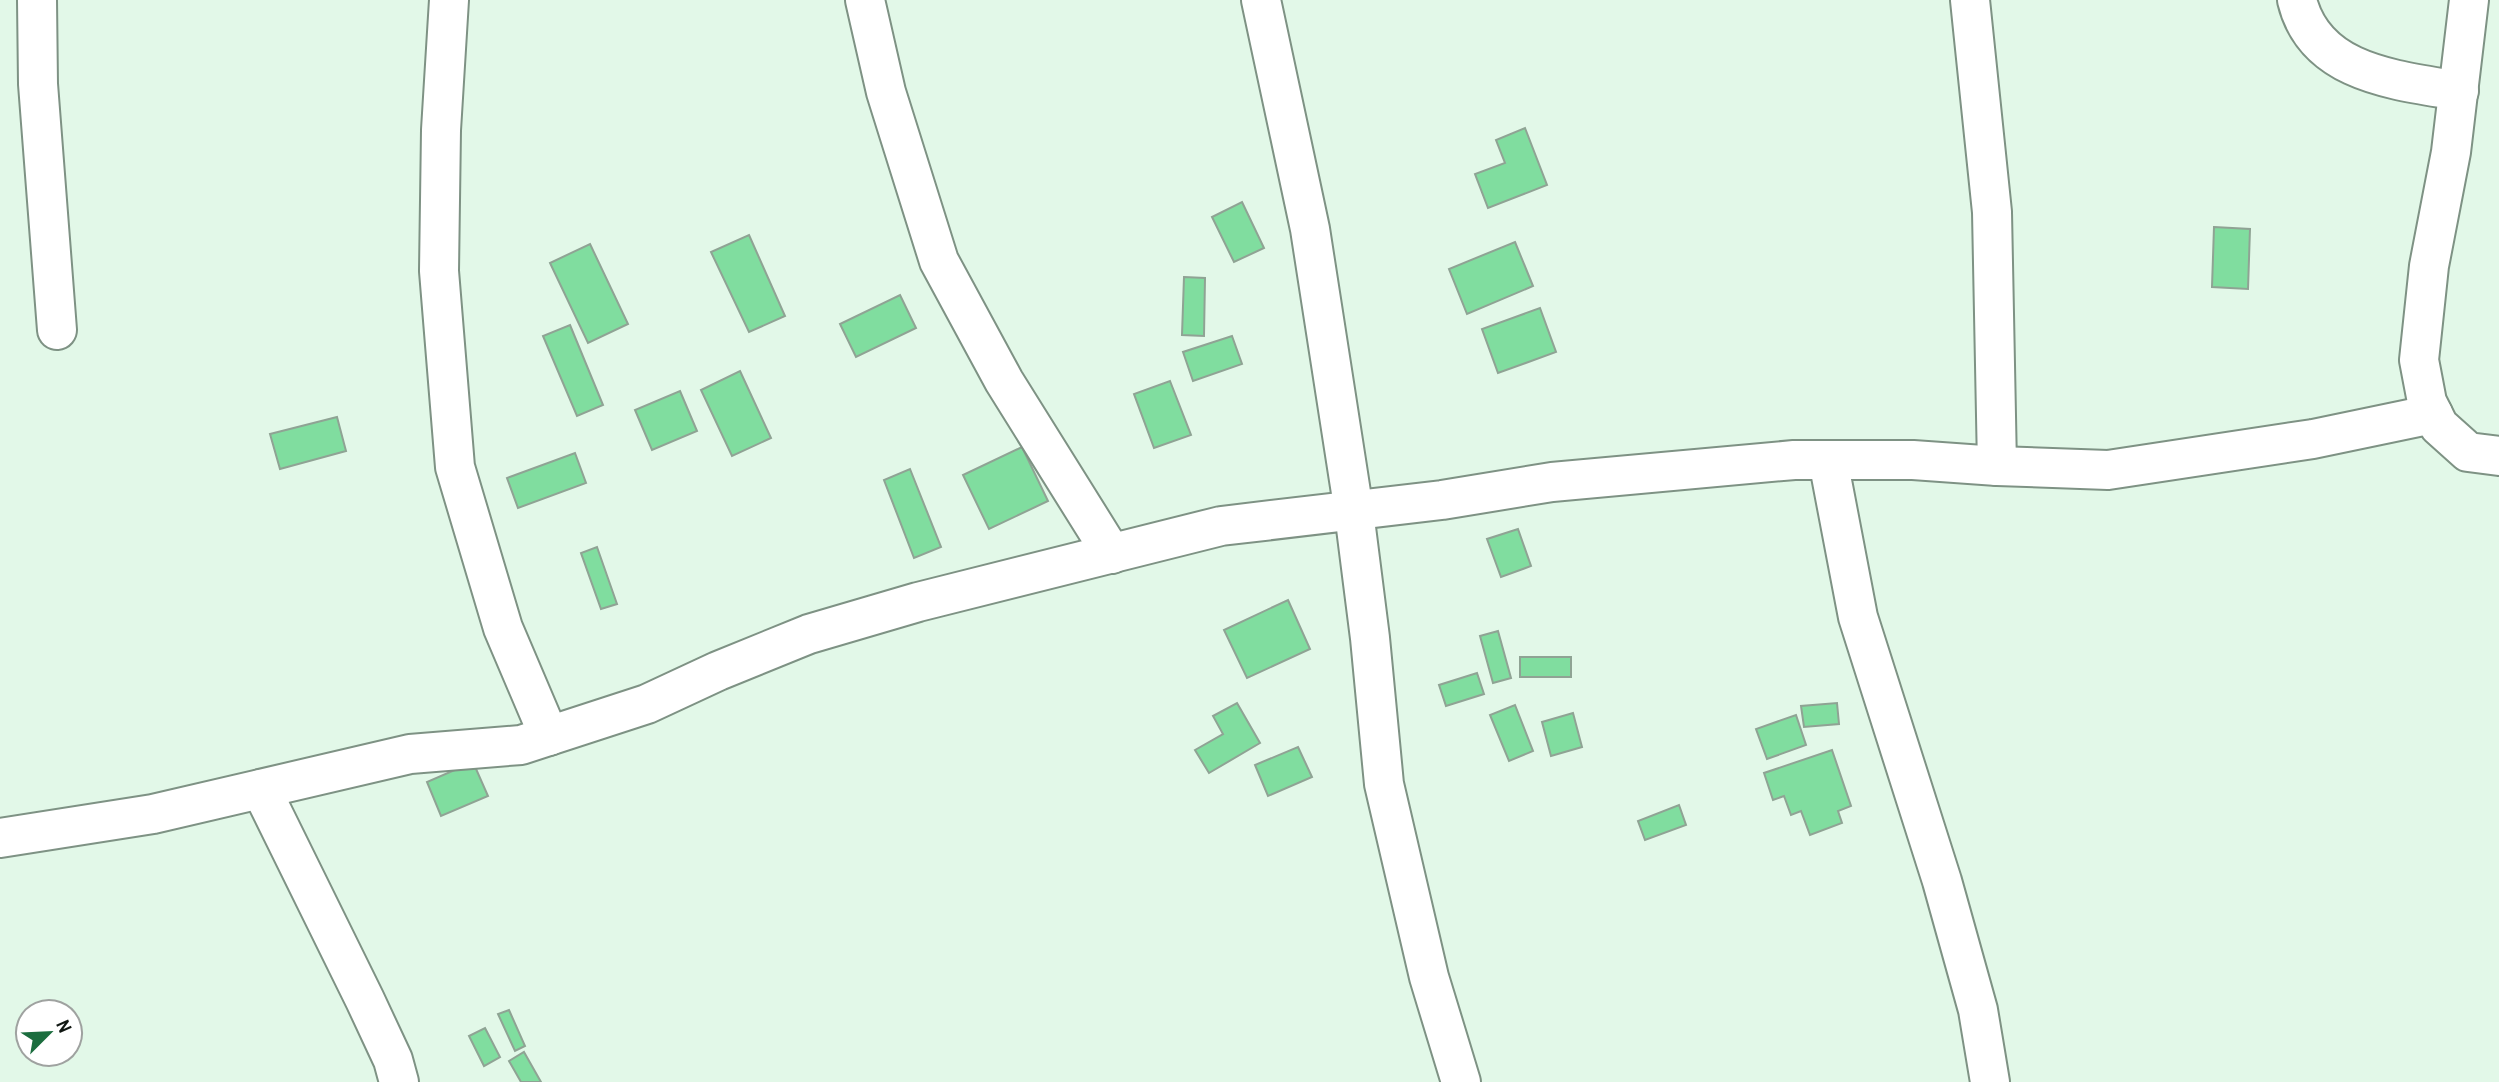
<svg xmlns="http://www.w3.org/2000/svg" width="2499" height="1082" font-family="'Archivo Narrow',sans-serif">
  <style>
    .building { fill: #80dd9f; stroke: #8fa394; stroke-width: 2 }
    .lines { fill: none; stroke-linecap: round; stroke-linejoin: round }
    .minor-casing { stroke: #7e9284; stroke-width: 42 }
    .minor { stroke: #fff; stroke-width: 38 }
  </style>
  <rect width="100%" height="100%" fill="#e2f8e8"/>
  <g class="building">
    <path d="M1525 128 1547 185 1488 208 1475 174 1505 163 1496 140Z"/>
    <path d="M1242 202 1264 248 1234 262 1212 217Z"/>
    <path d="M2214 227 2250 229 2248 289 2212 287Z"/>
    <path d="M749 235 785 316 749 332 711 252Z"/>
    <path d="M1515 242 1533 286 1467 314 1449 269Z"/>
    <path d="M590 244 628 324 588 343 550 263Z"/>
    <path d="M1184 277 1205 278 1204 336 1182 335Z"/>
    <path d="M900 295 916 328 856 357 840 324Z"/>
    <path d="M1540 308 1556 352 1498 373 1482 329Z"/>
    <path d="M570 325 603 405 577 416 543 336Z"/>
    <path d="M1232 336 1242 364 1193 381 1183 352Z"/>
    <path d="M740 371 771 438 732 456 701 390Z"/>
    <path d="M1170 381 1191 435 1154 448 1134 394Z"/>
    <path d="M680 391 697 431 652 450 635 410Z"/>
    <path d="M337 417 346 451 280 469 270 434Z"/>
    <path d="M1022 447 1048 501 989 529 963 475Z"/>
    <path d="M575 453 586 483 518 508 507 478Z"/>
    <path d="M910 469 941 547 914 558 884 480Z"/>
    <path d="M1518 529 1531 566 1501 577 1487 539Z"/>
    <path d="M597 547 617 604 601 609 581 553Z"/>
    <path d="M1288 600 1310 649 1247 678 1224 630Z"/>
    <path d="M1498 631 1511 678 1493 683 1480 636Z"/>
    <rect x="1520" y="657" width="51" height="20"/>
    <path d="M1477 673 1484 694 1446 706 1439 685Z"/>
    <path d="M1237 703 1260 743 1209 773 1195 750 1223 734 1213 716Z"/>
    <path d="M1837 703 1839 724 1804 727 1801 706Z"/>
    <path d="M1515 705 1533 751 1509 761 1490 715Z"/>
    <path d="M1573 713 1582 747 1551 756 1542 722Z"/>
    <path d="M1796 715 1806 745 1767 759 1756 729Z"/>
    <path d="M1298 747 1312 777 1268 796 1255 765Z"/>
    <path d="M1832 750 1851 806 1838 811 1842 823 1810 835 1801 811 1791 815 1784 796 1773 800 1764 773Z"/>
    <path d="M473 762 488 796 441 816 427 782Z"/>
    <path d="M1679 805 1686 825 1645 840 1638 821Z"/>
    <path d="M509 1010 525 1046 515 1051 498 1014Z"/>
    <path d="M485 1028 500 1057 484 1066 469 1036Z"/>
    <path d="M524 1052 541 1082H521L509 1061Z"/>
  </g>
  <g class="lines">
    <g class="minor-casing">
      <g id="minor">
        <path d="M37 0 38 84 57 330"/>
        <path d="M449 0 441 130 439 271 455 467 503 628 549 736"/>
        <path d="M865 0 886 92 939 261 1004 381 1112 554"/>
        <path d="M1261 0 1310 229 1354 512 1370 638 1384 784 1429 977 1461 1082"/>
        <path d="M1970 0 1992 212 1997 466"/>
        <path d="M2297 0C2315 74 2396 80 2459 91"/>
        <path d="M2469 0 2451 152 2429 266 2419 360 2427 402 2439 426 2468 452 2499 456"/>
        <path d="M1828 460 1858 617 1942 881 1978 1010 1990 1082"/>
        <path d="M261 789 365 1000 393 1060 399 1082"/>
        <path d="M0 838 153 814 410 754 521 745 647 704 718 671 809 634 918 602 1221 526 1442 500 1552 482 1794 460H1913L1997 466 2108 470 2313 439 2433 414"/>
      </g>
    </g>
    <use href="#minor" class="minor"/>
  </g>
  <g transform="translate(49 1033) rotate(66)"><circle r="33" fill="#ffffff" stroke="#9fa2a0" stroke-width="2"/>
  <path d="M0-5L12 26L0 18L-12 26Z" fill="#1b6d3e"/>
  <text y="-10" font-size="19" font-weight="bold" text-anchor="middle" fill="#101712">N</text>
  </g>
</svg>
